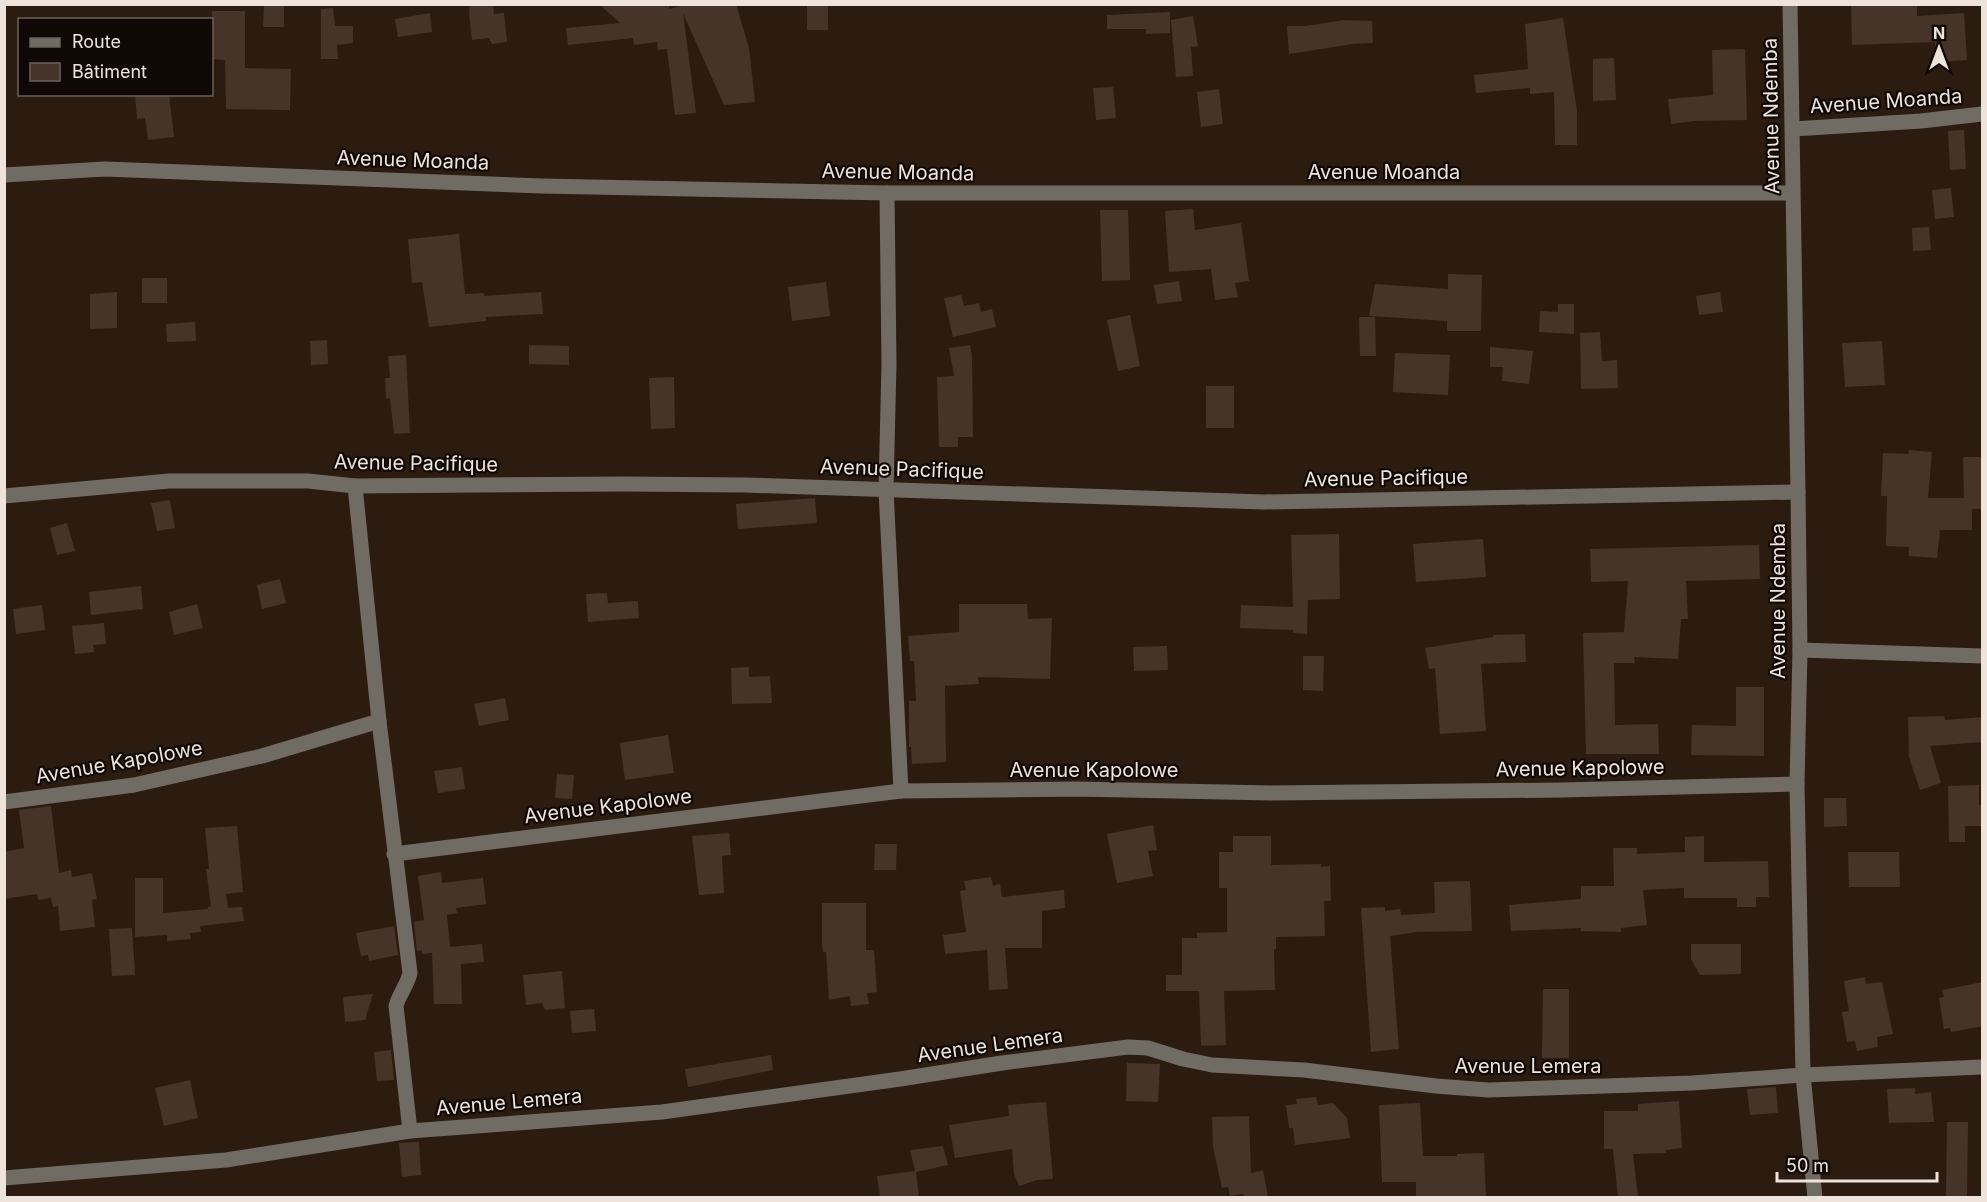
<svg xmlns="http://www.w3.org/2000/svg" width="1987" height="1202" font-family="Inter,sans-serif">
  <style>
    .building { fill: #453427 }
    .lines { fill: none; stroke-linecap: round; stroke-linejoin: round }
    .minor { stroke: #716c63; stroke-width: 15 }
    .labels { text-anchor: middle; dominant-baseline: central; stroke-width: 4.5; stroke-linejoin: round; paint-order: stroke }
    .street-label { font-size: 20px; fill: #efe4dc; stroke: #0f0804 }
  </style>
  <rect width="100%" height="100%" fill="#2c1c10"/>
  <g class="building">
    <path d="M264 4H284V27H263Z"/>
    <path d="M470 4H493L494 14 504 13 507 42 492 44 489 38 472 40 469 13Z"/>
    <path d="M599 4H669V9L680 6 679 4H736L749 48 755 102 724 105 683 13 696 113 675 115 667 49 658 50 657 42 634 45 633 38 568 45 566 28 620 23Z"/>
    <rect x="807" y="4" width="21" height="26"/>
    <path d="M1917 4V16L1964 13 1967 60 1936 62 1935 42 1852 45 1851 5Z"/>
    <path d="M333 8 335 26H353V43L337 45 338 59H321V9Z"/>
    <path d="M212 11H245V68L291 69 290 110 226 109 225 60 212 59Z"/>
    <path d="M1170 12V33L1146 34V29H1107V15Z"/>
    <path d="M430 13 432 32 398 37 395 19Z"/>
    <path d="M1193 16 1198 46 1191 47 1193 76 1176 77 1171 20Z"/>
    <path d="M1563 18 1577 111V145H1555L1554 92 1530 94V88L1476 93 1474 75 1528 69 1525 24Z"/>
    <path d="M1344 20 1372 21 1373 43 1353 44 1289 54 1287 26H1306Z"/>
    <path d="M1745 49 1747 120 1694 121 1671 124 1668 99 1713 95 1712 50Z"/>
    <path d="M1614 58 1616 100 1593 101V59Z"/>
    <path d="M1113 87 1116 118 1096 120 1093 88Z"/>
    <path d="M1219 89 1223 124 1201 127 1197 92Z"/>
    <path d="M135 94H169L174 137 148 140 145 118 137 119Z"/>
    <path d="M1964 130 1966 169 1950 170 1948 131Z"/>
    <path d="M1951 188 1954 217 1935 219 1932 190Z"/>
    <path d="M1193 209 1195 230 1241 223 1249 281 1235 283 1238 297 1215 300 1211 269 1169 272 1165 211Z"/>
    <path d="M1100 210H1128L1130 280 1102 281Z"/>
    <path d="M1929 227 1931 250 1913 251 1912 228Z"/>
    <path d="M459 234 465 294 484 293V296L541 292 543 314 486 317V321L429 327 422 282 412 283 408 239Z"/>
    <path d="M1448 274 1482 275 1481 331H1447V321L1369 316 1375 284 1448 289Z"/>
    <rect x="142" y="278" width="25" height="25"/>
    <path d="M1179 281 1182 301 1157 304 1154 285Z"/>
    <path d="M826 282 830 316 792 321 788 287Z"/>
    <path d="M117 292V328L90 329V294Z"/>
    <path d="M1720 292 1723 312 1699 315 1696 296Z"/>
    <path d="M961 295 964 306 979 303 981 312 992 309 996 327 953 337 944 298Z"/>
    <path d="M1558 304H1574V334L1539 332 1540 311 1558 312Z"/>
    <path d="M1130 315 1140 366 1118 371 1107 320Z"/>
    <path d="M1359 317H1375L1376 356H1360Z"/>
    <path d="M195 322 196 341 167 342 166 324Z"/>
    <path d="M1600 332 1602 361 1617 360 1618 388 1581 389 1580 333Z"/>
    <path d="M327 340 328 364 311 365 310 341Z"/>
    <path d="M1882 341 1885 385 1845 387 1842 343Z"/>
    <path d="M529 345 569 346V365L529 364Z"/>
    <path d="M970 345 972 356 973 437H958V447H939L937 377 954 376 949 348Z"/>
    <path d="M1490 347 1533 351 1529 384 1502 381 1503 367H1490Z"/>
    <path d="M1395 353 1450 355 1448 395 1393 392Z"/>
    <path d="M406 355 410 433 394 434 390 398 386 399 385 378H390L388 356Z"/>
    <path d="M674 377 675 428 651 429 649 378Z"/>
    <rect x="1206" y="386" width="28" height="42"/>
    <path d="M1909 450 1932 452 1928 498H1964L1963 457H1983V509H1972V530H1940L1937 558 1909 556V547L1886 546 1887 496H1881L1883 453 1908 454Z"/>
    <path d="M815 498 817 523 738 529 736 504Z"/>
    <path d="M170 500 175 528 157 531 151 503Z"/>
    <path d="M67 523 75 551 57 555 50 528Z"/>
    <path d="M1339 534 1340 599 1308 600 1307 634 1293 633V630L1240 628 1241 605 1293 607 1291 535Z"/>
    <path d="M1483 539 1486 577 1416 582 1413 544Z"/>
    <path d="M1759 545 1760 579 1686 581 1688 619H1681L1678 659 1634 657 1635 663H1614L1615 725 1658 724 1659 754H1586L1583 633 1624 632 1628 581 1591 582 1590 549Z"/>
    <path d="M280 579 286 603 262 609 257 585Z"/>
    <path d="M141 586 143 609 91 615 89 592Z"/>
    <path d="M607 593 608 603 638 601 639 618 588 622 586 594Z"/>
    <path d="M197 604 203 628 174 635 169 612Z"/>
    <path d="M959 604H1027L1028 619 1052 618 1050 679 978 677 979 684 945 686 946 762 912 764 911 747H909V701H916L914 661H910L908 636 959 632Z"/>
    <path d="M42 605 45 630 16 634 13 609Z"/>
    <path d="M104 623 106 644 93 645 94 652 75 654 72 626Z"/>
    <path d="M1525 634 1526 662 1481 664 1486 731 1440 734 1435 668 1429 669 1425 648 1493 637V635Z"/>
    <path d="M1167 646 1168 670 1134 671 1133 647Z"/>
    <path d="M1303 656H1324L1323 691 1303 690Z"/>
    <path d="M749 667V677L770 676 772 703 732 704 731 668Z"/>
    <path d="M1736 687H1764V756L1691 755 1692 725 1736 726Z"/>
    <path d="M505 698 509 720 479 726 474 704Z"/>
    <path d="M1944 716 1945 720 1983 717V742L1930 746 1941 783 1920 790 1909 757 1908 717Z"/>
    <path d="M668 735 674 773 625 780 620 743Z"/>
    <path d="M462 767 465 789 438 793 434 771Z"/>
    <path d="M557 774 574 775 572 799 555 798Z"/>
    <path d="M1979 785V805H1983V826H1965V842H1949L1948 786Z"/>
    <path d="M1824 798H1846L1847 826 1824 827Z"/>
    <path d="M51 806 59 873 71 870 72 877 92 873 97 899 92 900 95 927 60 931 58 906 53 907 51 898 38 900 37 894 4 899V852L24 848 19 810Z"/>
    <path d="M1153 825 1157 850 1148 851 1153 876 1117 883 1107 834Z"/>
    <path d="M237 826 243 892 226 894 228 908 242 907 244 921 200 926 201 932 190 933 191 939 167 941V935L135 937V878H163V913L208 909V907L211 906 206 869H209L205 828Z"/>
    <path d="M729 833 731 855 722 856 724 893 699 895 692 836Z"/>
    <path d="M1233 836H1271V865L1321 864V867L1330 866 1331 901H1324L1325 936 1276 937V949H1274L1275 990 1224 991 1226 1045 1201 1046 1199 991H1166V975H1182V938H1197V933L1227 932V888H1219V852H1233Z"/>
    <path d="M1704 836V862L1768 861 1769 897H1756V907H1737V898H1684V888L1643 890 1647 925 1621 928V932L1581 931V928L1511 931 1509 905 1581 899V886H1614L1613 848H1637V854L1685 852V837Z"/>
    <path d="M875 844H897L896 870H874Z"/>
    <path d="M1848 852H1899L1900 887H1849Z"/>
    <path d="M441 872 442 883 483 878 486 904 456 908 457 913 447 915 450 947 482 944 484 962 461 964 462 1004H434L432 953 422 954V950L417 951 414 922 424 920 418 876Z"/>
    <path d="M991 877 993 886 1000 884 1002 897 1064 890 1065 908 1042 911V948H1005L1008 989 989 990 987 950 945 954 943 935 966 932 960 891 966 890 964 881Z"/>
    <path d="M1470 881 1472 931 1417 932 1390 936 1399 1049 1371 1052 1361 908 1385 907V911L1400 909 1401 915 1435 913 1434 882Z"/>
    <path d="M822 903H866V950H874L877 992 867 993 869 1004 851 1006 850 996 829 1000 826 952H823L822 944Z"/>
    <path d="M394 926 398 955 369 961 368 955 361 956 356 933Z"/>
    <path d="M132 928 135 975 112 976 109 929Z"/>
    <path d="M1691 944H1741V974L1700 975 1691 959Z"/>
    <path d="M562 971 565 1008 545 1010 542 1003 526 1005 523 975Z"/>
    <path d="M1865 977 1866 984 1882 982 1893 1034 1877 1037 1878 1047 1857 1051 1855 1041 1847 1042 1842 1012 1849 1011 1844 981Z"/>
    <path d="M1983 982V1026L1951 1032 1950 1028 1944 1029 1939 998 1944 997 1942 990Z"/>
    <path d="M1543 989H1569V1058H1542Z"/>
    <path d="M373 994 365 1020 345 1022 343 997Z"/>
    <path d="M594 1009 596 1031 572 1033 570 1011Z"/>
    <path d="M391 1050 394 1080 377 1081 374 1052Z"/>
    <path d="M771 1055 773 1070 688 1087 685 1069Z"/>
    <path d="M1127 1063 1160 1064 1158 1102 1126 1101Z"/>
    <path d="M190 1080 198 1118 164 1126 155 1088Z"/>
    <path d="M1776 1087 1778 1113 1750 1115 1747 1089Z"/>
    <path d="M1915 1088V1094L1931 1092 1934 1122 1889 1123 1887 1089Z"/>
    <path d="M1316 1097 1318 1105 1333 1103 1347 1118 1350 1138 1295 1145 1293 1128H1289L1286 1105 1297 1104 1296 1099Z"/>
    <path d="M1679 1101 1682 1148 1666 1150V1153L1633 1154 1638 1197H1618L1613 1149H1604V1111H1638V1104Z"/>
    <path d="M1046 1102 1053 1179 1037 1180 1019 1186 1014 1174 1012 1149 955 1158 949 1125 1009 1116 1008 1105Z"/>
    <path d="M1420 1103 1423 1156H1457V1154L1484 1153 1486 1197H1416V1182H1382L1379 1105Z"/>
    <path d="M1249 1116 1251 1173 1263 1170 1268 1197H1244L1243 1194 1230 1196 1228 1187 1222 1188 1213 1147 1212 1117Z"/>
    <path d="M1947 1122H1968L1967 1196H1946Z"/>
    <path d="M419 1142 421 1175 402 1177 399 1143Z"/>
    <path d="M943 1146 948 1165 916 1172 919 1197H880L877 1176 915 1171 910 1150Z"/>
  </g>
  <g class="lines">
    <g class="minor">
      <path d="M1790 4 1798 492 1800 650 1797 784 1803 1075 1815 1198"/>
      <path d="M1793 129 1921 121 1982 114"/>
      <path d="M4 175 105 169 542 186 887 193H1792"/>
      <path d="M887 193 889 364 886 490 901 791"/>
      <path d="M355 486 379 721 410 973C407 986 399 994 396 1006L410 1131"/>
      <path d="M4 496 169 481H308L355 486 623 484 745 485 1264 502 1798 492"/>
      <path d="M1800 650 1982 656"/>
      <path d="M4 802 134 785 262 756 379 721"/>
      <path d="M394 854 901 791 1077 789 1271 793 1562 790 1797 784"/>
      <path d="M4 1178 226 1160 410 1131 662 1112 900 1079 1002 1063 1128 1047 1148 1048 1183 1059 1212 1065 1304 1070 1436 1086 1488 1090 1692 1083 1803 1075 1982 1067"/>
    </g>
  </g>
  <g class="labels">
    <g class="street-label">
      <text transform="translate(1886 101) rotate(-4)">Avenue Moanda</text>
      <text transform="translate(1771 116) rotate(-91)">Avenue Ndemba</text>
      <text transform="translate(413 160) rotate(2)">Avenue Moanda</text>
      <text transform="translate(898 172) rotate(1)">Avenue Moanda</text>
      <text x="1384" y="172">Avenue Moanda</text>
      <text transform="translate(416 463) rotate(1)">Avenue Pacifique</text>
      <text transform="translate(902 469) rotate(2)">Avenue Pacifique</text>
      <text transform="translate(1386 478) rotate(-1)">Avenue Pacifique</text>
      <text transform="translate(1778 601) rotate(-90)">Avenue Ndemba</text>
      <text transform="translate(119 762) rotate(-10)">Avenue Kapolowe</text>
      <text transform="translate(1580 768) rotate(-1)">Avenue Kapolowe</text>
      <text x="1094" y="770">Avenue Kapolowe</text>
      <text transform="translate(608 806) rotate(-7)">Avenue Kapolowe</text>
      <text transform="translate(990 1045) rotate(-8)">Avenue Lemera</text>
      <text x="1528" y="1066">Avenue Lemera</text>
      <text transform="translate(509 1102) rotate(-5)">Avenue Lemera</text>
    </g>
  </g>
  <rect width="1987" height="1202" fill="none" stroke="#efe4dc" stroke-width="12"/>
  <rect x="18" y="18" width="195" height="78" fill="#0f0804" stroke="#69605a" stroke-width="1.5"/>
  <rect x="30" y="38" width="30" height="9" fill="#716c63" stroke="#69605a" stroke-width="1.5"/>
  <text x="72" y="48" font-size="18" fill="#efe4dc">Route</text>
  <rect x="30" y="63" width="30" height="18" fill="#453427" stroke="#69605a" stroke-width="1.5"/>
  <text x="72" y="78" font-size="18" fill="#efe4dc">Bâtiment</text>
  <g transform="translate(1939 48)" stroke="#0f0804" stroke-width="4.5" paint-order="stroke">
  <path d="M0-4.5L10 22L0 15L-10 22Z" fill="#efe4dc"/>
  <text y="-9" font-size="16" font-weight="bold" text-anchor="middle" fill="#efe4dc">N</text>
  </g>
  <path d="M1777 1172v9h160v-9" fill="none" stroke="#efe4dc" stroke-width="3"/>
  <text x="1786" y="1172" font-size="18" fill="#efe4dc" stroke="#0f0804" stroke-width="4.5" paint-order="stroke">50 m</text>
</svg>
